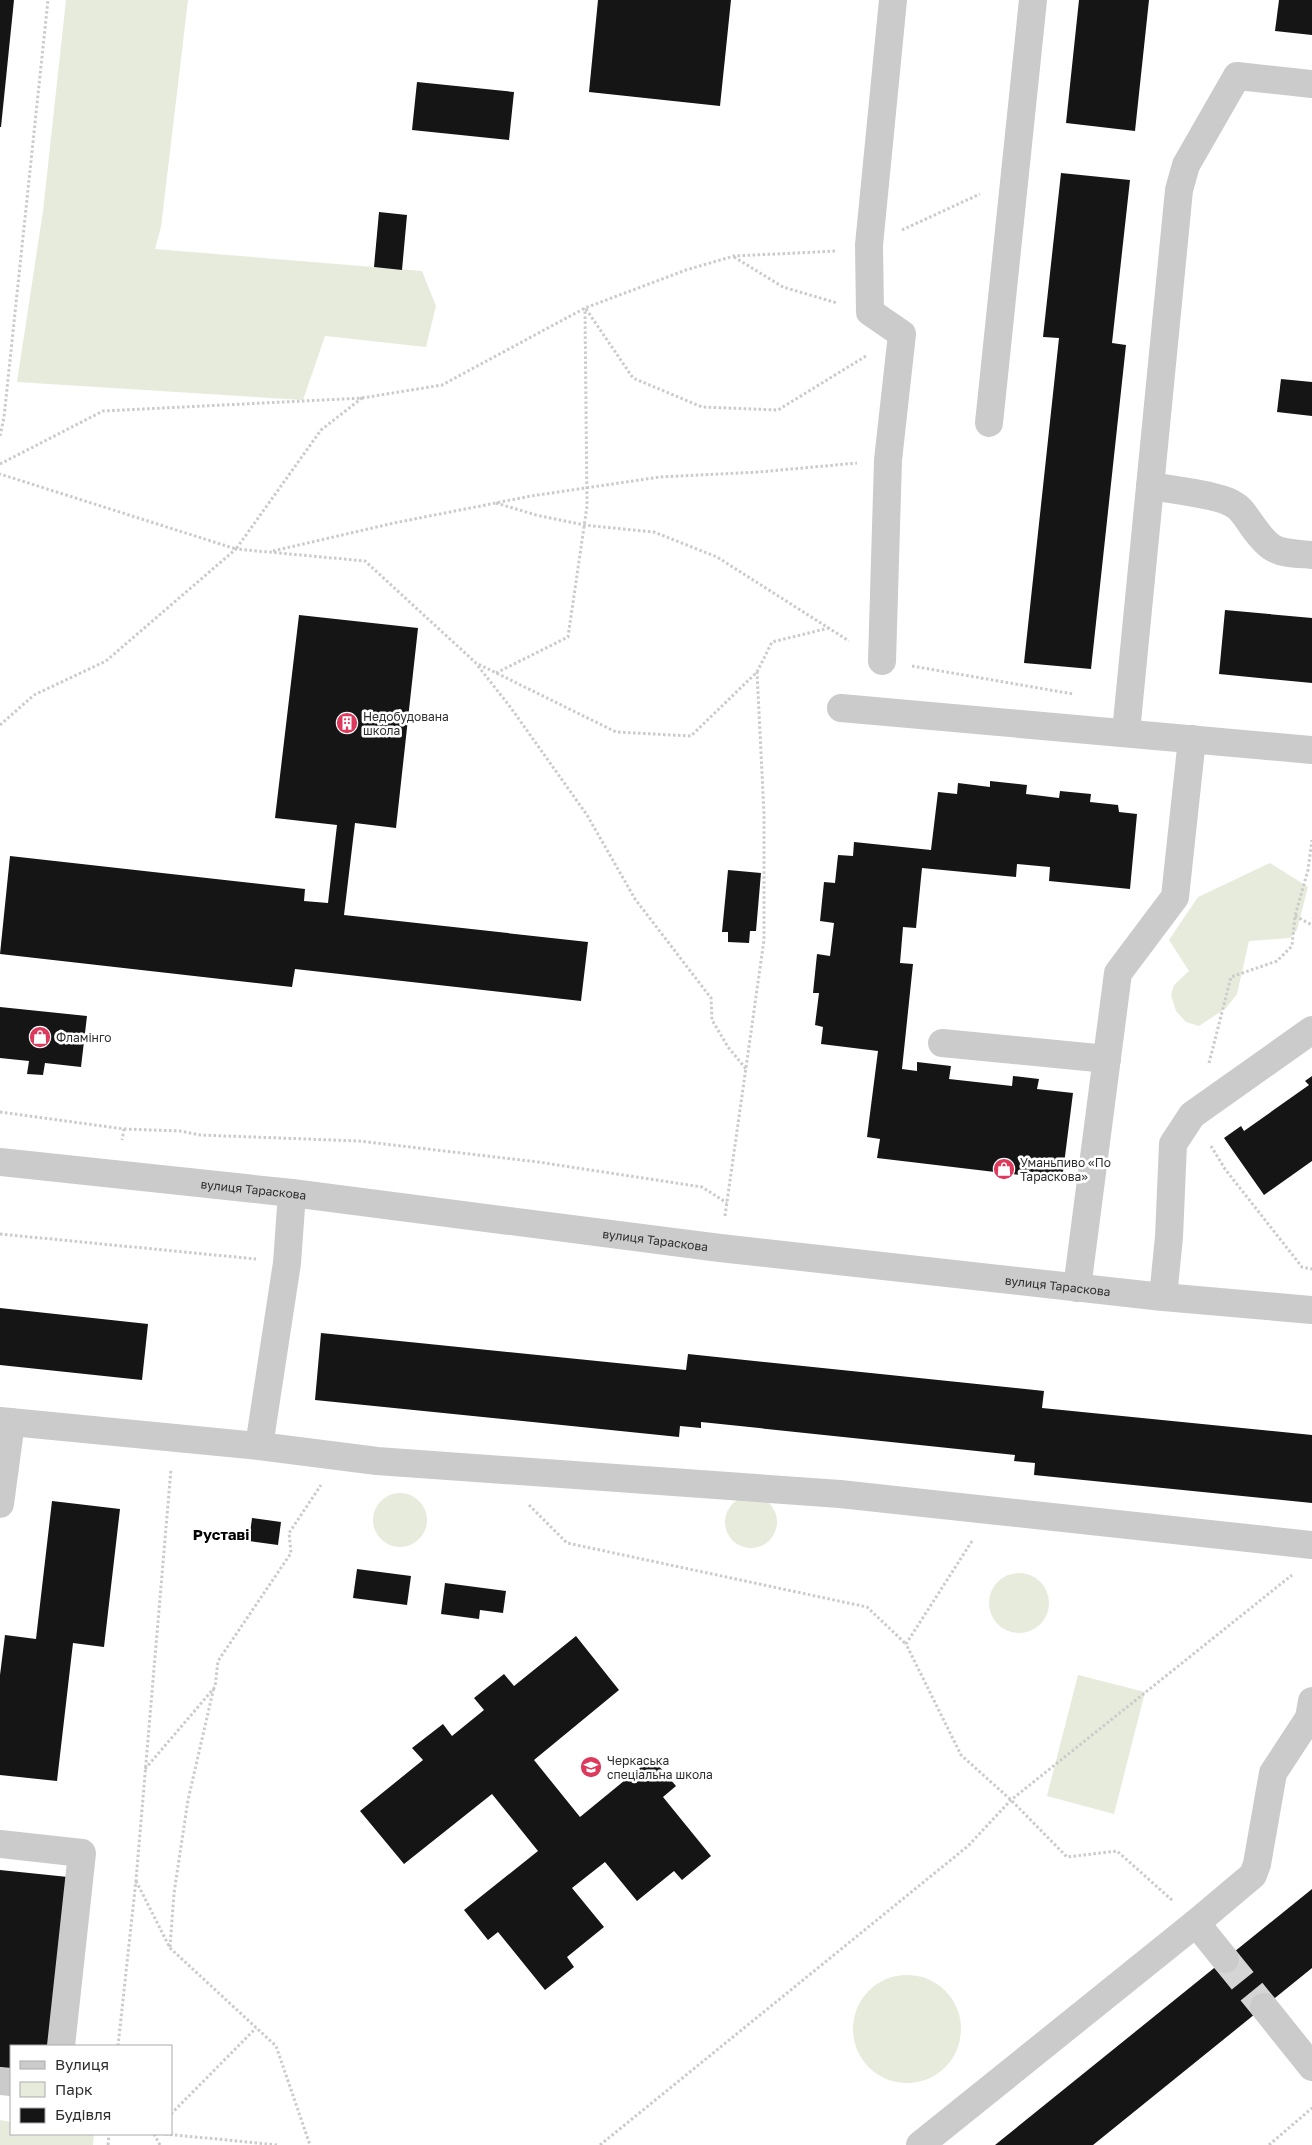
<svg xmlns="http://www.w3.org/2000/svg" width="1312" height="2145" font-family="'Golos Text',sans-serif">
  <style>
    .green { fill: #e6ebdc }
    .building { fill: #151515 }
    .lines { fill: none; stroke-linecap: round; stroke-linejoin: round }
    .minor-tunnel { stroke: #d5d5d5; stroke-width: 28; stroke-dasharray: 28 14; stroke-linecap: butt }
    .path { stroke: #cbcbcb; stroke-width: 3; stroke-dasharray: 2.5 2.5; stroke-linecap: butt }
    .minor { stroke: #cbcbcb; stroke-width: 28 }
    .labels { text-anchor: middle; dominant-baseline: central; stroke-width: 5; stroke-linejoin: round; paint-order: stroke }
    .poi-label { font-size: 12px; fill: #2e2e2e; stroke: #fff; text-anchor: start }
    .street-label { font-size: 12px; fill: #2e2e2e; stroke: #fff }
    .quarter-label { font-size: 15px; font-weight: bold; fill: #000; stroke: #fff }
  </style>
  <rect width="100%" height="100%" fill="#fff"/>
  <g class="green">
    <path d="M66 0H188L161 227 155 249 422 271 436 306 426 347 325 336 303 400 17 382 43 211Z"/>
    <path d="M1270 863 1308 887 1297 930 1290 938 1249 941 1237 994 1226 1008 1199 1026 1186 1022 1176 1011 1171 995 1174 985 1189 971 1169 940 1198 897Z"/>
    <circle cx="400" cy="1520" r="27"/>
    <circle cx="751" cy="1522" r="26"/>
    <circle cx="1019" cy="1603" r="30"/>
    <path d="M1078 1675 1145 1692 1114 1814 1047 1796Z"/>
    <circle cx="907" cy="2029" r="54"/>
    <path d="M0 2120 11 2122V2134H94L93 2145H0Z"/>
  </g>
  <g class="building">
    <path d="M0 0H14L1 127H0Z"/>
    <path d="M598 0H731L720 106 589 92Z"/>
    <path d="M1079 0H1149L1135 131 1066 123Z"/>
    <path d="M1279 0H1312V35L1275 31Z"/>
    <path d="M417 82 514 92 509 140 412 130Z"/>
    <path d="M1061 173 1130 180 1112 343 1126 345 1091 669 1024 663 1059 338 1043 337Z"/>
    <path d="M379 212 407 215 402 270 374 267Z"/>
    <path d="M1281 379 1312 382V416L1277 412Z"/>
    <path d="M1225 610 1312 618V683L1219 674Z"/>
    <path d="M299 615 418 628 396 828 355 823 344 915 588 942 581 1001 295 969 292 987 0 954 10 856 305 889 304 901 328 903 337 825 275 818Z"/>
    <path d="M990 781 1027 785 1026 794 1059 798 1060 791 1091 794 1090 802 1118 805 1119 812 1137 814 1130 889 1049 881 1050 867 1017 864 1016 877 922 868 916 928 903 927 900 963 913 964 902 1069 917 1071V1062L951 1066 949 1079 1012 1086 1013 1076 1039 1079 1037 1089 1073 1093 1062 1180 877 1158 880 1139 867 1137 878 1051 821 1044 823 1027 815 1025 819 993H813L817 954 830 956 834 923 820 921 824 882 835 883 838 855 853 856 854 842 931 850 938 792 957 794 958 783 990 787Z"/>
    <path d="M728 870 761 873 756 931H750L749 943 728 942V932H722Z"/>
    <path d="M0 1007 87 1016 81 1067 45 1063 43 1075 27 1074 29 1061 0 1058Z"/>
    <path d="M1312 1076V1161L1264 1195 1224 1138 1241 1126 1244 1131 1309 1085 1305 1081Z"/>
    <path d="M0 1308 148 1324 142 1380 0 1365Z"/>
    <path d="M321 1333 686 1370 688 1354 1044 1391 1042 1408 1312 1435V1503L1034 1475 1035 1463 1014 1461 1015 1455 701 1422V1428L680 1426 679 1437 315 1400Z"/>
    <path d="M52 1501 120 1509 104 1647 73 1643 57 1781 0 1775V1675L5 1635 36 1639Z"/>
    <path d="M252 1518 281 1522 278 1545 249 1541Z"/>
    <path d="M357 1569 411 1576 407 1605 353 1598Z"/>
    <path d="M445 1583 506 1591 503 1613 480 1610 479 1619 441 1614Z"/>
    <path d="M576 1636 619 1690 534 1760 580 1817 652 1758 676 1786 663 1797 711 1856 682 1880 674 1871 637 1901 605 1862 572 1888 604 1927 567 1957 574 1967 545 1990 498 1932 488 1940 464 1910 538 1851 492 1794 404 1864 360 1811 423 1760 412 1748 443 1724 452 1736 484 1710 474 1698 504 1674 514 1686Z"/>
    <path d="M0 1870 68 1877 50 2046H11V2070L0 2069Z"/>
    <path d="M1312 1889V1968L1093 2145H995Z"/>
  </g>
  <g class="lines">
    <path class="minor-tunnel" d="M1225 1959 1264 2007"/>
    <g class="path">
      <path d="M902 230 980 194"/>
      <path d="M734 257 783 287 837 303"/>
      <path d="M586 309 633 378 702 407 778 410 866 356"/>
      <path d="M362 398 442 385 585 308 686 270 734 256 837 251"/>
      <path d="M0 436 4 417 48 0"/>
      <path d="M0 464 103 411 362 398 321 430 236 549 0 474"/>
      <path d="M496 503 536 515 584 525 654 532 717 557 849 641"/>
      <path d="M273 551 394 523 531 496 660 477 759 472 857 463"/>
      <path d="M478 666 511 708 587 815 635 899 711 998 712 1020 728 1047 746 1069"/>
      <path d="M912 666 1073 694"/>
      <path d="M496 673 568 637 587 506 585 308"/>
      <path d="M0 725 34 695 106 661 236 549 365 561 476 663 616 732 691 736 757 672 772 642 829 628"/>
      <path d="M1295 916 1312 925"/>
      <path d="M1209 1063 1231 977 1277 961 1292 946 1295 916 1308 870 1312 840"/>
      <path d="M0 1112 124 1129 122 1140"/>
      <path d="M124 1129 180 1131 200 1135 359 1141 538 1162 702 1187 727 1203"/>
      <path d="M1211 1146 1225 1169 1302 1267 1312 1269"/>
      <path d="M725 1216 764 940V814L757 672"/>
      <path d="M0 1234 256 1259"/>
      <path d="M529 1505 567 1543 867 1607 906 1644"/>
      <path d="M972 1541 906 1644 961 1755 1011 1800 1067 1857 1117 1851 1173 1901"/>
      <path d="M145 1769 215 1687 218 1661 291 1553 289 1533 321 1485"/>
      <path d="M136 1881 170 1948 276 2046 310 2145"/>
      <path d="M170 1947 174 1893 188 1800 214 1687"/>
      <path d="M118 2046 136 1880 171 1469"/>
      <path d="M171 2114 256 2028"/>
      <path d="M154 2134 160 2145"/>
      <path d="M165 2134 278 2145"/>
      <path d="M108 2145 109 2134"/>
      <path d="M600 2145 968 1846 1011 1800 1292 1575"/>
      <path d="M1269 2145 1312 2108"/>
    </g>
    <g class="minor">
      <path d="M989 423 1033 0"/>
      <path d="M1150 486C1169 489 1219 495 1233 504 1241 508 1246 517 1251 524 1272 554 1277 552 1312 555"/>
      <path d="M882 661 888 460 902 334 870 312 869 245 893 0"/>
      <path d="M841 708 1312 750"/>
      <path d="M1126 732 1179 190 1186 165 1237 76 1312 84"/>
      <path d="M942 1043 1107 1059"/>
      <path id="s1" d="M0 1162 292 1193 720 1248 1163 1297 1312 1310"/>
      <path d="M1077 1288 1118 973 1175 897 1192 739"/>
      <path d="M1163 1297 1169 1237 1173 1144 1192 1115 1312 1030"/>
      <path d="M0 1421 259 1446 377 1461 840 1494 1312 1545"/>
      <path d="M259 1446 287 1263 292 1193"/>
      <path d="M0 1504 11 1422"/>
      <path d="M0 1844 82 1853 61 2046"/>
      <path d="M1196 1923 1253 1875 1257 1864 1273 1773 1309 1718 1312 1701"/>
      <path d="M1264 2007 1312 2067"/>
      <path d="M0 2081 11 2082"/>
      <path d="M920 2145 1196 1923 1225 1959"/>
    </g>
  </g>
  <defs>
    <g id="building-disc" transform="scale(1.125)"><circle r="9.5" fill="#dc395c" stroke="#fff"/><path d="M-4-6H4V6H1V3H-1V6H-4ZM-2.5-4.3h1.7v1.8h-1.7ZM.8-4.3h1.7v1.8H.8ZM-2.5-1h1.7V.8h-1.7ZM.8-1h1.7V.8H.8Z" fill="#fff"/></g>
    <g id="shop-disc" transform="scale(1.125)"><circle r="9.5" fill="#dc395c" stroke="#fff"/><path d="M-5-2.5h2.3a2.7 3.5 0 0 1 5.4 0H5L5.5 6h-11ZM-1.5-2.5h3a1.5 2.3 0 0 0-3 0Z" fill="#fff"/></g>
    <g id="school-disc" transform="scale(1.125)"><circle r="9.5" fill="#dc395c" stroke="#fff"/><path d="M0-5L7-2L0 1L-7-2ZM-4 1L0 2.5L4 1V4Q0 6-4 4Z" fill="#fff"/></g>
  </defs>
  <g fill-rule="evenodd">
    <use href="#building-disc" x="347" y="723"/>
    <use href="#shop-disc" x="40" y="1037"/>
    <use href="#shop-disc" x="1004" y="1169"/>
    <use href="#school-disc" x="591" y="1767"/>
  </g>
  <g class="labels">
    <g class="poi-label">
      <text x="363" y="716">Недобудована<tspan x="363" dy="14">школа</tspan></text>
      <text x="56" y="1037">Фламінго</text>
      <text x="1020" y="1162">Уманьпиво «По<tspan x="1020" dy="14">Тараскова»</tspan></text>
      <text x="607" y="1760">Черкаська<tspan x="607" dy="14">спеціальна школа</tspan></text>
    </g>
    <g class="street-label">
      <text stroke="none"><textPath href="#s1" startOffset="255">вулиця Тараскова</textPath></text>
      <text stroke="none"><textPath href="#s1" startOffset="660">вулиця Тараскова</textPath></text>
      <text stroke="none"><textPath href="#s1" startOffset="1065">вулиця Тараскова</textPath></text>
    </g>
    <g class="quarter-label">
      <text x="221" y="1534">Руставі</text>
    </g>
  </g>
  <rect x="10" y="2045" width="162" height="90" fill="#ffffff" stroke="#ababab"/>
  <rect x="20" y="2061" width="25" height="8" fill="#cbcbcb" stroke="#ababab"/>
  <text x="55" y="2070" font-size="15" fill="#2e2e2e">Вулиця</text>
  <rect x="20" y="2082" width="25" height="15" fill="#e6ebdc" stroke="#ababab"/>
  <text x="55" y="2095" font-size="15" fill="#2e2e2e">Парк</text>
  <rect x="20" y="2108" width="25" height="15" fill="#151515" stroke="#ababab"/>
  <text x="55" y="2120" font-size="15" fill="#2e2e2e">Будівля</text>
</svg>
